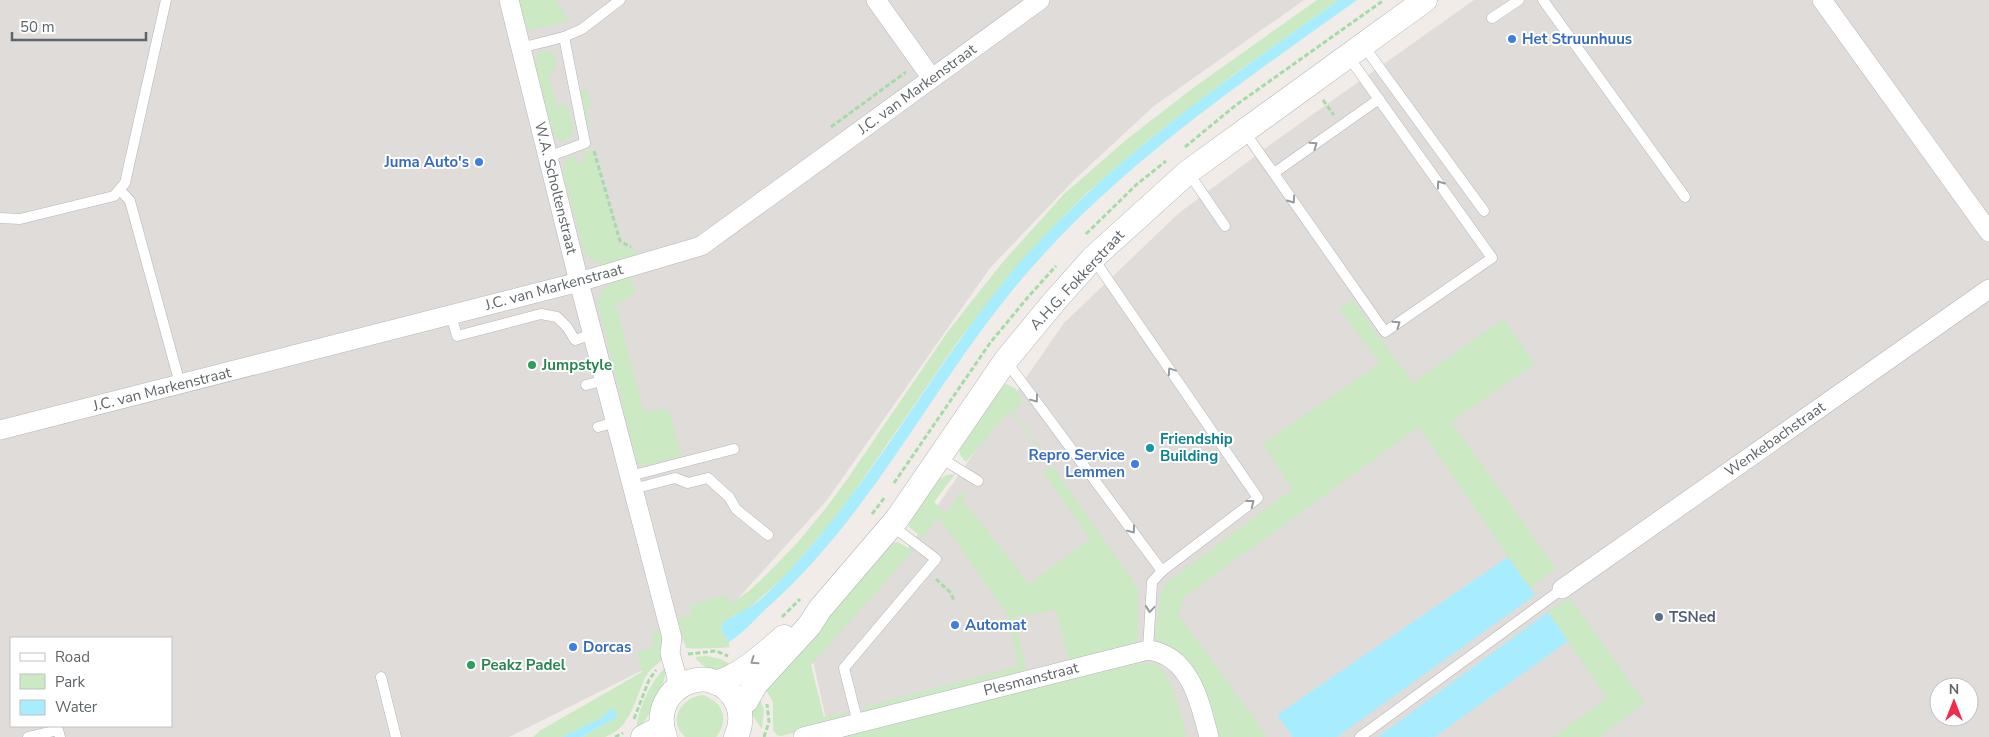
<svg xmlns="http://www.w3.org/2000/svg" width="1989" height="737" font-family="'Nunito Sans',sans-serif">
  <style>
    .industrial { fill: #e0dcd9; fill-rule: evenodd }
    .green { fill: #cbe9c2 }
    .water { fill: #a8edff }
    .lines { fill: none; stroke-linecap: round; stroke-linejoin: round }
    .service-casing { stroke: #b2b6ba; stroke-width: 11 }
    .minor-casing { stroke: #b2b6ba; stroke-width: 20 }
    .tertiary-casing { stroke: #b2b6ba; stroke-width: 25 }
    .path { stroke: #a5dca6; stroke-width: 3; stroke-dasharray: 5 2.5; stroke-linecap: butt }
    .service { stroke: #fff; stroke-width: 10 }
    .minor { stroke: #fff; stroke-width: 19 }
    .tertiary { stroke: #fff; stroke-width: 24 }
    .oneway { stroke: #969a9d }
    .shop-dot { fill: #3f7fe0; stroke: #fff; stroke-width: 2 }
    .leisure-dot { fill: #2e9e5b; stroke: #fff; stroke-width: 2 }
    .culture-dot { fill: #0f9aa8; stroke: #fff; stroke-width: 2 }
    .service-dot { fill: #5c6f8a; stroke: #fff; stroke-width: 2 }
    .labels { text-anchor: middle; dominant-baseline: central; stroke-width: 4; stroke-linejoin: round; paint-order: stroke }
    .shop-label { font-size: 15px; font-weight: bold; fill: #366cbe; stroke: #fff; text-anchor: start }
    .street-label { font-size: 15px; fill: #5e6468; stroke: #fff }
    .leisure-label { font-size: 15px; font-weight: bold; fill: #27864d; stroke: #fff; text-anchor: start }
    .culture-label { font-size: 15px; font-weight: bold; fill: #0d838f; stroke: #fff; text-anchor: start }
    .service-label { font-size: 15px; font-weight: bold; fill: #4e5e75; stroke: #fff; text-anchor: start }
  </style>
  <rect width="100%" height="100%" fill="#f1ece7"/>
  <g class="industrial">
    <path d="M0 0H1304L1154 106 1075 179 990 268 827 500 734 603 643 670 509 737H0ZM11 638H171V726H11Z"/>
    <path d="M1474 0H1989V737H830L813 661 886 580 1064 323 1179 213 1278 139ZM1939 687H1969V717H1939Z"/>
  </g>
  <g class="green">
    <path d="M520 0H555L570 21 530 30 524 22Z"/>
    <path d="M1317 0H1339L1236 73 1150 139 1087 193 1052 228 1019 265 959 340 839 514 786 575 747 610 733 616 722 632 729 642V647C724 648 690 649 686 648L677 619 692 615 690 605 727 595 730 604 749 591 768 573 797 543 826 508 848 478 949 330 1002 263 1064 194 1126 140 1193 88Z"/>
    <path d="M545 50C555 53 555 57 557 67L549 74 557 108 566 103C570 115 582 141 559 141L554 136 535 63 538 53Z"/>
    <path d="M587 88 591 103 587 110 591 128H589L580 93Z"/>
    <path d="M592 150 619 244 635 250 637 257 603 265 592 260 584 252 563 171 567 158 575 156 577 164 585 161 582 153Z"/>
    <path d="M631 277 636 293 616 305 643 410H669L681 456 641 466 637 463 598 304C601 285 614 281 631 277Z"/>
    <path d="M1352 299 1413 383 1503 319 1535 364 1451 422 1556 568 1530 588 1419 427 1183 598 1179 616 1268 737H1219L1208 695 1194 671 1158 644 1155 638 1161 594 1166 583 1293 489 1262 444 1380 363 1339 309Z"/>
    <path d="M1006 384 1015 388 1023 402 1013 410 1138 588V643L1069 661 1056 610 1014 617 1027 672 868 714 864 707 1018 666 1007 614 938 517 923 538 909 527 910 517 936 481 947 475 955 474 934 502 946 514 961 492 967 495 962 500 1001 548 1004 550 1028 584 1090 539 1043 472 1051 466 1010 410 966 462 960 455 959 446 1003 385Z"/>
    <path d="M898 542 913 551 811 665 824 717 845 712 844 720 781 736 777 735 773 730V702L766 690 891 543Z"/>
    <path d="M1569 597 1645 703 1599 737H1553L1607 698 1548 612Z"/>
    <path d="M660 629 665 657C659 664 651 667 646 676 635 697 632 728 605 737 599 737 589 737 582 737L616 718 609 710 603 717 562 737H533L541 730 642 672 637 652 655 647 652 632Z"/>
    <path d="M706 656 721 659 733 666C717 672 706 672 695 657Z"/>
    <path d="M1144 663 1157 664C1176 683 1179 712 1187 737H840L1123 667Z"/>
    <path d="M666 667C667 681 648 721 637 730 635 714 653 677 666 667Z"/>
    <path d="M702 695C723 701 730 720 716 737H685C667 720 681 698 702 695Z"/>
    <path d="M759 696 764 710 762 729 752 715V710Z"/>
  </g>
  <g class="water">
    <path d="M1339 0H1357C1244 81 1127 160 1034 265 938 372 878 509 769 606 757 617 744 633 729 642L722 632V624C735 614 750 609 763 597 865 501 927 372 1017 266 1109 160 1225 81 1339 0Z"/>
    <path d="M1508 557 1535 595 1337 737H1293L1277 715Z"/>
    <path d="M1548 612 1568 641 1435 737H1378Z"/>
    <path d="M613 709 617 714 616 718 582 737H562L603 717 609 710Z"/>
  </g>
  <g class="lines">
    <g class="service-casing">
      <g id="service">
        <path d="M1543 0 1685 197"/>
        <path d="M1492 18 1519 0"/>
        <path d="M1363 45 1484 211"/>
        <path d="M520 48 564 37 582 29 620 0"/>
        <path d="M1244 131 1385 332 1492 258 1348 56"/>
        <path d="M548 157 585 143 564 37"/>
        <path d="M1188 172 1225 226"/>
        <path d="M1274 173 1379 99"/>
        <path d="M120 190 130 201 180 384"/>
        <path d="M0 218 20 219 114 196 125 183 166 0"/>
        <path d="M451 315 457 336 541 314 557 317 567 327 575 340 593 334"/>
        <path d="M1006 361 1162 571 1258 498 1093 258"/>
        <path d="M586 385 605 380"/>
        <path d="M598 427 616 422"/>
        <path d="M939 457 978 481"/>
        <path d="M630 476 734 449"/>
        <path d="M633 489 675 478 688 483 708 478 729 497 736 509 768 535"/>
        <path d="M1148 650 1152 582 1162 571"/>
        <path d="M381 677 396 737"/>
        <path d="M858 723 844 668 936 559 891 525"/>
        <path d="M28 737 58 730 60 737"/>
        <path d="M1360 737 1562 589"/>
      </g>
    </g>
    <g class="minor-casing">
      <g id="minor">
        <path d="M509 0 579 282 672 638 670 653 677 678 676 688"/>
        <path d="M876 0 931 77"/>
        <path d="M1822 0 1989 232"/>
        <path d="M0 430 579 282 701 246 1040 0"/>
        <path d="M1562 589 1989 289"/>
        <path d="M803 737 1148 650C1190 655 1200 702 1209 737"/>
      </g>
    </g>
    <g class="tertiary-casing">
      <g id="tertiary">
        <path d="M716 683C742 675 764 654 784 637"/>
        <path d="M739 707 746 701 755 685 809 626 820 609 897 519 1006 360 1053 303 1093 258 1188 172 1425 0"/>
        <path d="M643 737 662 727"/>
        <path d="M665 737C646 686 715 656 737 703 742 714 741 726 736 737"/>
      </g>
    </g>
    <g class="path">
      <path d="M1323 100 1334 115"/>
      <path d="M831 127 906 72"/>
      <path d="M1185 147 1236 105 1384 0"/>
      <path d="M594 151 620 241 631 247"/>
      <path d="M1086 234 1136 185 1166 161"/>
      <path d="M894 483 990 343 1028 297 1056 266"/>
      <path d="M872 514 885 497"/>
      <path d="M936 579 951 593 954 601"/>
      <path d="M782 617 800 599"/>
      <path d="M688 654 716 651 728 656"/>
      <path d="M634 719 649 680 656 670"/>
      <path d="M615 737 623 733"/>
      <path d="M764 737 769 722 767 704"/>
    </g>
    <use href="#service" class="service"/>
    <use href="#minor" class="minor"/>
    <use href="#tertiary" class="tertiary"/>
  </g>
  <defs><path id="oneway-chevron" d="M-2-3.5L2.5 0L-2 3.5" fill="none" stroke-width="1.6" stroke-linecap="round" stroke-linejoin="round" transform="scale(1.25)"/></defs>
  <g class="oneway">
    <use href="#oneway-chevron" transform="translate(1314 145) rotate(-35)"/>
    <use href="#oneway-chevron" transform="translate(1440 184) rotate(-126)"/>
    <use href="#oneway-chevron" transform="translate(1292 200) rotate(55)"/>
    <use href="#oneway-chevron" transform="translate(1397 324) rotate(-35)"/>
    <use href="#oneway-chevron" transform="translate(1171 371) rotate(-124)"/>
    <use href="#oneway-chevron" transform="translate(1035 399) rotate(53)"/>
    <use href="#oneway-chevron" transform="translate(1251 503) rotate(-38)"/>
    <use href="#oneway-chevron" transform="translate(1132 530) rotate(53)"/>
    <use href="#oneway-chevron" transform="translate(1150 609) rotate(95)"/>
    <use href="#oneway-chevron" transform="translate(754 661) rotate(145)"/>
  </g>
  <g class="shop-dot">
    <circle cx="1512" cy="39" r="5"/>
    <circle cx="479" cy="162" r="5"/>
    <circle cx="1135" cy="464" r="5"/>
    <circle cx="955" cy="625" r="5"/>
    <circle cx="573" cy="647" r="5"/>
  </g>
  <g class="leisure-dot">
    <circle cx="532" cy="365" r="5"/>
    <circle cx="471" cy="665" r="5"/>
  </g>
  <circle class="culture-dot" cx="1150" cy="448" r="5"/>
  <circle class="service-dot" cx="1659" cy="617" r="5"/>
  <g class="labels">
    <g class="shop-label">
      <text x="1522" y="39">Het Struunhuus</text>
      <text x="469" y="162" text-anchor="end">Juma Auto's</text>
      <text x="1125" y="455" text-anchor="end">Repro Service<tspan x="1125" dy="17">Lemmen</tspan></text>
      <text x="965" y="625">Automat</text>
      <text x="583" y="647">Dorcas</text>
    </g>
    <g class="street-label">
      <text transform="translate(917 89) rotate(-36)">J.C. van Markenstraat</text>
      <text transform="translate(556 188) rotate(76)">W.A. Scholtenstraat</text>
      <text transform="translate(1077 280) rotate(-47)">A.H.G. Fokkerstraat</text>
      <text transform="translate(554 287) rotate(-15)">J.C. van Markenstraat</text>
      <text transform="translate(162 389) rotate(-14)">J.C. van Markenstraat</text>
      <text transform="translate(1775 439) rotate(-35)">Wenkebachstraat</text>
      <text transform="translate(1031 679) rotate(-14)">Plesmanstraat</text>
    </g>
    <g class="leisure-label">
      <text x="542" y="365">Jumpstyle</text>
      <text x="481" y="665">Peakz Padel</text>
    </g>
    <g class="culture-label">
      <text x="1160" y="439">Friendship<tspan x="1160" dy="17">Building</tspan></text>
    </g>
    <g class="service-label">
      <text x="1669" y="617">TSNed</text>
    </g>
  </g>
  <rect x="10" y="637" width="162" height="90" fill="#ffffff" stroke="#bfc1c3"/>
  <rect x="20" y="653" width="25" height="8" fill="#ffffff" stroke="#bfc1c3"/>
  <text x="55" y="662" font-size="15" fill="#5e6468">Road</text>
  <rect x="20" y="674" width="25" height="15" fill="#cbe9c2" stroke="#bfc1c3"/>
  <text x="55" y="687" font-size="15" fill="#5e6468">Park</text>
  <rect x="20" y="700" width="25" height="15" fill="#a8edff" stroke="#bfc1c3"/>
  <text x="55" y="712" font-size="15" fill="#5e6468">Water</text>
  <g transform="translate(1954 702)"><circle r="24" fill="#ffffff" stroke="#bfc1c3"/>
  <path d="M0-4L9 19L0 12L-9 19Z" fill="#f12c4b"/>
  <text y="-8" font-size="14" font-weight="bold" text-anchor="middle" fill="#5e6468">N</text>
  </g>
  <path d="M12 32v8h134v-8" fill="none" stroke="#5e6468" stroke-width="2.5"/>
  <text x="20" y="32" font-size="15" fill="#5e6468" stroke="#ffffff" stroke-width="4" paint-order="stroke">50 m</text>
</svg>
